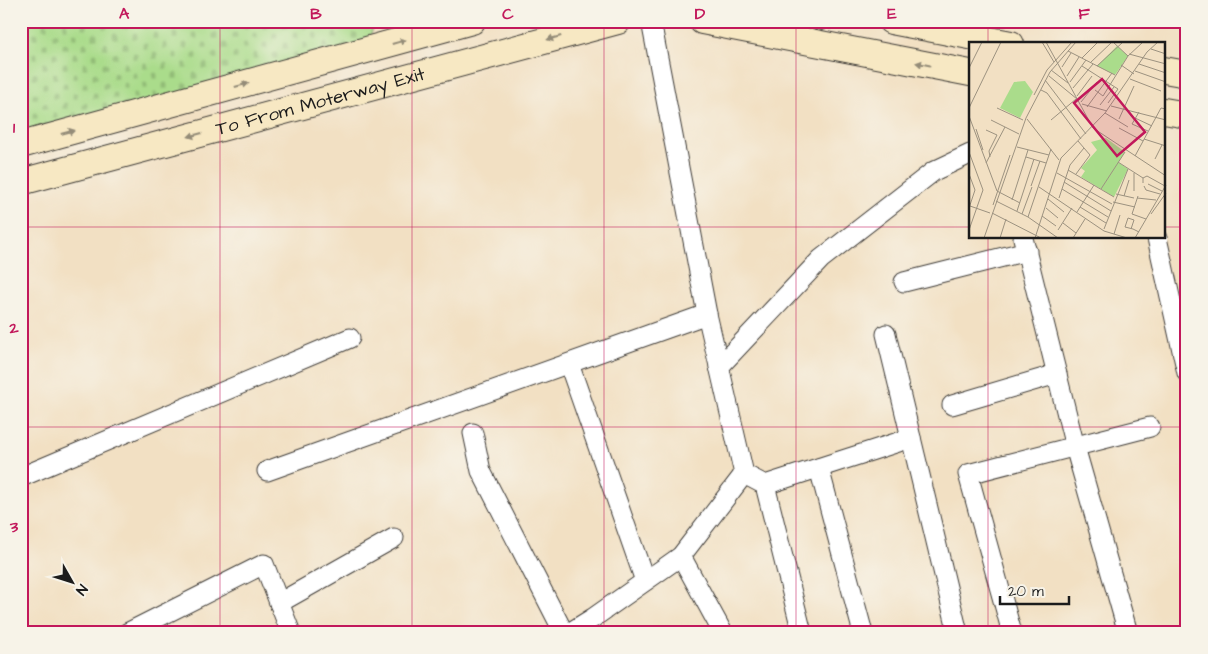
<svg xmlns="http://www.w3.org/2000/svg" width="1208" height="654" font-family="'Architects Daughter',sans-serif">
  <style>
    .cemetery { fill: url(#cemetery-stones); stroke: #637c54 }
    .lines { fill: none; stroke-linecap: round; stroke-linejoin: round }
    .minor-casing { stroke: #3c3935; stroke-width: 21 }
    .secondary-casing { stroke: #3c3935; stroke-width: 28 }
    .minor { stroke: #fff; stroke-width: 19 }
    .secondary { stroke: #f7e8c3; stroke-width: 26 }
    .oneway { fill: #948c78 }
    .grid { fill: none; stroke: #c2185b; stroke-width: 1; stroke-opacity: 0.55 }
    .labels { text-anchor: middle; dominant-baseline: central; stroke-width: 4; stroke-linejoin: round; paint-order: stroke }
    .street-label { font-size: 19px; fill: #1c1c1c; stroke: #f7f3e8 }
    .inset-road { fill: none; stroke: #9c9280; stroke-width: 1 }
    .view { fill: #c2185b; fill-opacity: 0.15; stroke: #c2185b; stroke-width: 2.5 }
    .inset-edge { fill: none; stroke: #1c1c1c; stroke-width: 2.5 }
    .neatline { fill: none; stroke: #c2185b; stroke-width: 2 }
    .grid-label { font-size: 16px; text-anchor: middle; font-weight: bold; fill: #c2185b }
  </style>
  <defs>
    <pattern id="cemetery-stones" width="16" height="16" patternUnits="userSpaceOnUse" patternTransform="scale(1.25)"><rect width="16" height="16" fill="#aadc8b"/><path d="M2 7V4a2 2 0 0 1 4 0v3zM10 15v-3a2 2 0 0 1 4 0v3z" fill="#92bc77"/></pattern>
  </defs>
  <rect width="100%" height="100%" fill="#f7f3e8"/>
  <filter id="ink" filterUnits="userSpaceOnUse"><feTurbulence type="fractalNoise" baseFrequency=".02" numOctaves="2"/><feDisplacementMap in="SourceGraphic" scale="10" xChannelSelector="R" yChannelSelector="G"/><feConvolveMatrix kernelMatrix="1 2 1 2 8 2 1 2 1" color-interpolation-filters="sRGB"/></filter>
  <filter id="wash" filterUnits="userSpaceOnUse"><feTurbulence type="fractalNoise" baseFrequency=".0096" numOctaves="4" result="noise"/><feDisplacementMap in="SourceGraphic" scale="20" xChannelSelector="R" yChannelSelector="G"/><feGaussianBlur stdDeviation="1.12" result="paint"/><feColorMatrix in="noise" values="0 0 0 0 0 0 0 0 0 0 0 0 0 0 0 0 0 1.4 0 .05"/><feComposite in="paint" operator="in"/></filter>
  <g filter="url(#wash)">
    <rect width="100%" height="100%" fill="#f2e0c3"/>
    <path class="cemetery" d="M21 21H374L368 50 21 145Z"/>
  </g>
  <g filter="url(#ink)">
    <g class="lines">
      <g class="minor-casing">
        <g id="minor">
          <path d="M651 21 707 314 744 474 765 485 802 633"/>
          <path d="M1023 238 1075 447 1128 633"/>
          <path d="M1157 238 1187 373"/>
          <path d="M904 282 1027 251"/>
          <path d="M886 334 958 633"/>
          <path d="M569 364 645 581"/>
          <path d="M719 367 821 259 934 171 970 154"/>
          <path d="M952 405 1057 374"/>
          <path d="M473 433 481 471 564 633"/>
          <path d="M819 468 863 633"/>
          <path d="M267 471 707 314"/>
          <path d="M21 477 350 338"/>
          <path d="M765 485 911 438"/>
          <path d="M681 556 723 633"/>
          <path d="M279 603 394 538"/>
          <path d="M127 633 264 564 291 633"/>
          <path d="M569 633 593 618 681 556 744 474"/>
          <path d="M1012 633 968 474 1150 427"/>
        </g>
      </g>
      <g class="secondary-casing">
        <g id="secondary">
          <path d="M702 21 970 73"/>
          <path d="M891 21 1011 44"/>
          <path d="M1164 70 1187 74"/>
          <path d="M1164 111 1187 115"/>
          <path d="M21 145 472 21"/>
          <path id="s1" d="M21 182 618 21"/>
        </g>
      </g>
      <use href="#minor" class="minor"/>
      <use href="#secondary" class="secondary"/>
    </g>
    <defs><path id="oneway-solid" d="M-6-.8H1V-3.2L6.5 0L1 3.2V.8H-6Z" transform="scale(1.25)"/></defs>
    <g class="oneway">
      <use href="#oneway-solid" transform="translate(554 38) rotate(165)"/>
      <use href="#oneway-solid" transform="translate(399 42) rotate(-16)"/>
      <use href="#oneway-solid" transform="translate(923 64) rotate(-169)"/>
      <use href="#oneway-solid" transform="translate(242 85) rotate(-15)"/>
      <use href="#oneway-solid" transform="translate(68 132) rotate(-15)"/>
      <use href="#oneway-solid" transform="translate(195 135) rotate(165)"/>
    </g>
  </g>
  <path class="grid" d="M220 21V633M412 21V633M604 21V633M796 21V633M988 21V44M21 227H970M1164 227H1187M988 238V633M21 427H1187"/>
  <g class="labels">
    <g class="street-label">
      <text stroke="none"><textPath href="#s1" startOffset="310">To From Moterway Exit</textPath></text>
    </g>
  </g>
  <g transform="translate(969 42)">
    <rect width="196" height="196" fill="#f2e0c3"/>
    <path d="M137 96 156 110 132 147 112 135 116 129 112 126 128 108 122 100Z" fill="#aadc8b"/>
    <path d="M148 4 159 14 146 33 128 24ZM149 120 159 127 145 155 132 147Z" fill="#aadc8b"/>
    <path d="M56 39 64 50 51 76 31 66 45 40Z" fill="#aadc8b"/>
    <path class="inset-road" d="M73 0 85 20M77 0 124 86 197 134M144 0 159 14M182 7 197 12M99 9 146 33M160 12 197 22M113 16 129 0M121 21 143 0M170 22 197 31M152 23 165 32M113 24 149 47 139 61M128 24 154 0M93 25 102 11M0 26 13 0M82 28 99 41M166 29 197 40M80 34 108 57M98 34 110 15M161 37 192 49M76 38 117 92M101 40 117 18M104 46 124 22M72 48 78 51 112 97M126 48 134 54 159 14 174 0M65 53 78 28 103 0M108 54 123 34M112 60 128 40M113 62 138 69M131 63 145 45M142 64 197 78M118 65 143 31M0 66 32 0M28 66 54 78M170 70 163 82 179 89M136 71 159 85M0 74 28 149 51 161M166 76 183 84M58 77 90 118M150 77 165 44M22 78 50 92M82 78 107 57M150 86 174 99M7 87 14 108M17 88 28 93 20 109 21 115M175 97 197 104M48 105 80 113M82 107 59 175 89 196M0 110 14 148 0 188M166 114 192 66 197 67M57 115 77 121M186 117 193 103M149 120 174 136V141M17 121 36 85M99 128 145 155M88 131 143 162M0 132 6 148 0 166M107 132 121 113 109 99M174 136 178 134 196 144M95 140 142 169M179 142 193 149M62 144 71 119M175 144 177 148 191 152M70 145 135 189 158 196M93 147 139 175M132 147 156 110M165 149V131M147 152 165 156M155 154 160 138M169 154 163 172 177 177M90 156 101 123 115 106M168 156 187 158M79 157 95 170M43 158 59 108M27 159 59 175M144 160 166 165M24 163 41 113M1 164 21 171M111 165 137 181M77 166 89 176M48 169 65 117M108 170 125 143M23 171 72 196M53 172 63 145M182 172 197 151M73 174 87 184M94 181 107 191M135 187 159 127M162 187 165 178 159 176 156 185 164 187 170 190M89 188 103 166M145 192 151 173M15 196 57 76 81 30 107 0M31 196 37 177M66 196 92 116 136 71 178 10 189 0M104 196 116 177M166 196 197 143"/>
    <path class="view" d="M133 37 176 90 148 114 105 61Z"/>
    <rect width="196" height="196" class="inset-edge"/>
  </g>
  <rect width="1208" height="654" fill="none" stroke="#f7f3e8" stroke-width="55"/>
  <g transform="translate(72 582) rotate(129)" stroke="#f7f3e8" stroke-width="4" paint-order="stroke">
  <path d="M0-4L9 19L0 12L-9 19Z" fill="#1c1c1c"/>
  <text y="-8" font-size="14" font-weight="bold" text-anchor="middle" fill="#1c1c1c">N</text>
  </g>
  <path d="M1000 596v8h69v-8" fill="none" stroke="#1c1c1c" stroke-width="2.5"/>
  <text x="1008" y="596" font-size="15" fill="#1c1c1c" stroke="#f7f3e8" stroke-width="4" paint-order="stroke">20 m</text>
  <rect x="28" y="28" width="1152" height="598" class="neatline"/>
  <g class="grid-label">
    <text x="124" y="19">A</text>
    <text x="316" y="19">B</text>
    <text x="508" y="19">C</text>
    <text x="700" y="19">D</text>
    <text x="892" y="19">E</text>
    <text x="1084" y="19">F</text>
    <text x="14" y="133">1</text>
    <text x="14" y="333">2</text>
    <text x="14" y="532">3</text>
  </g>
</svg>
